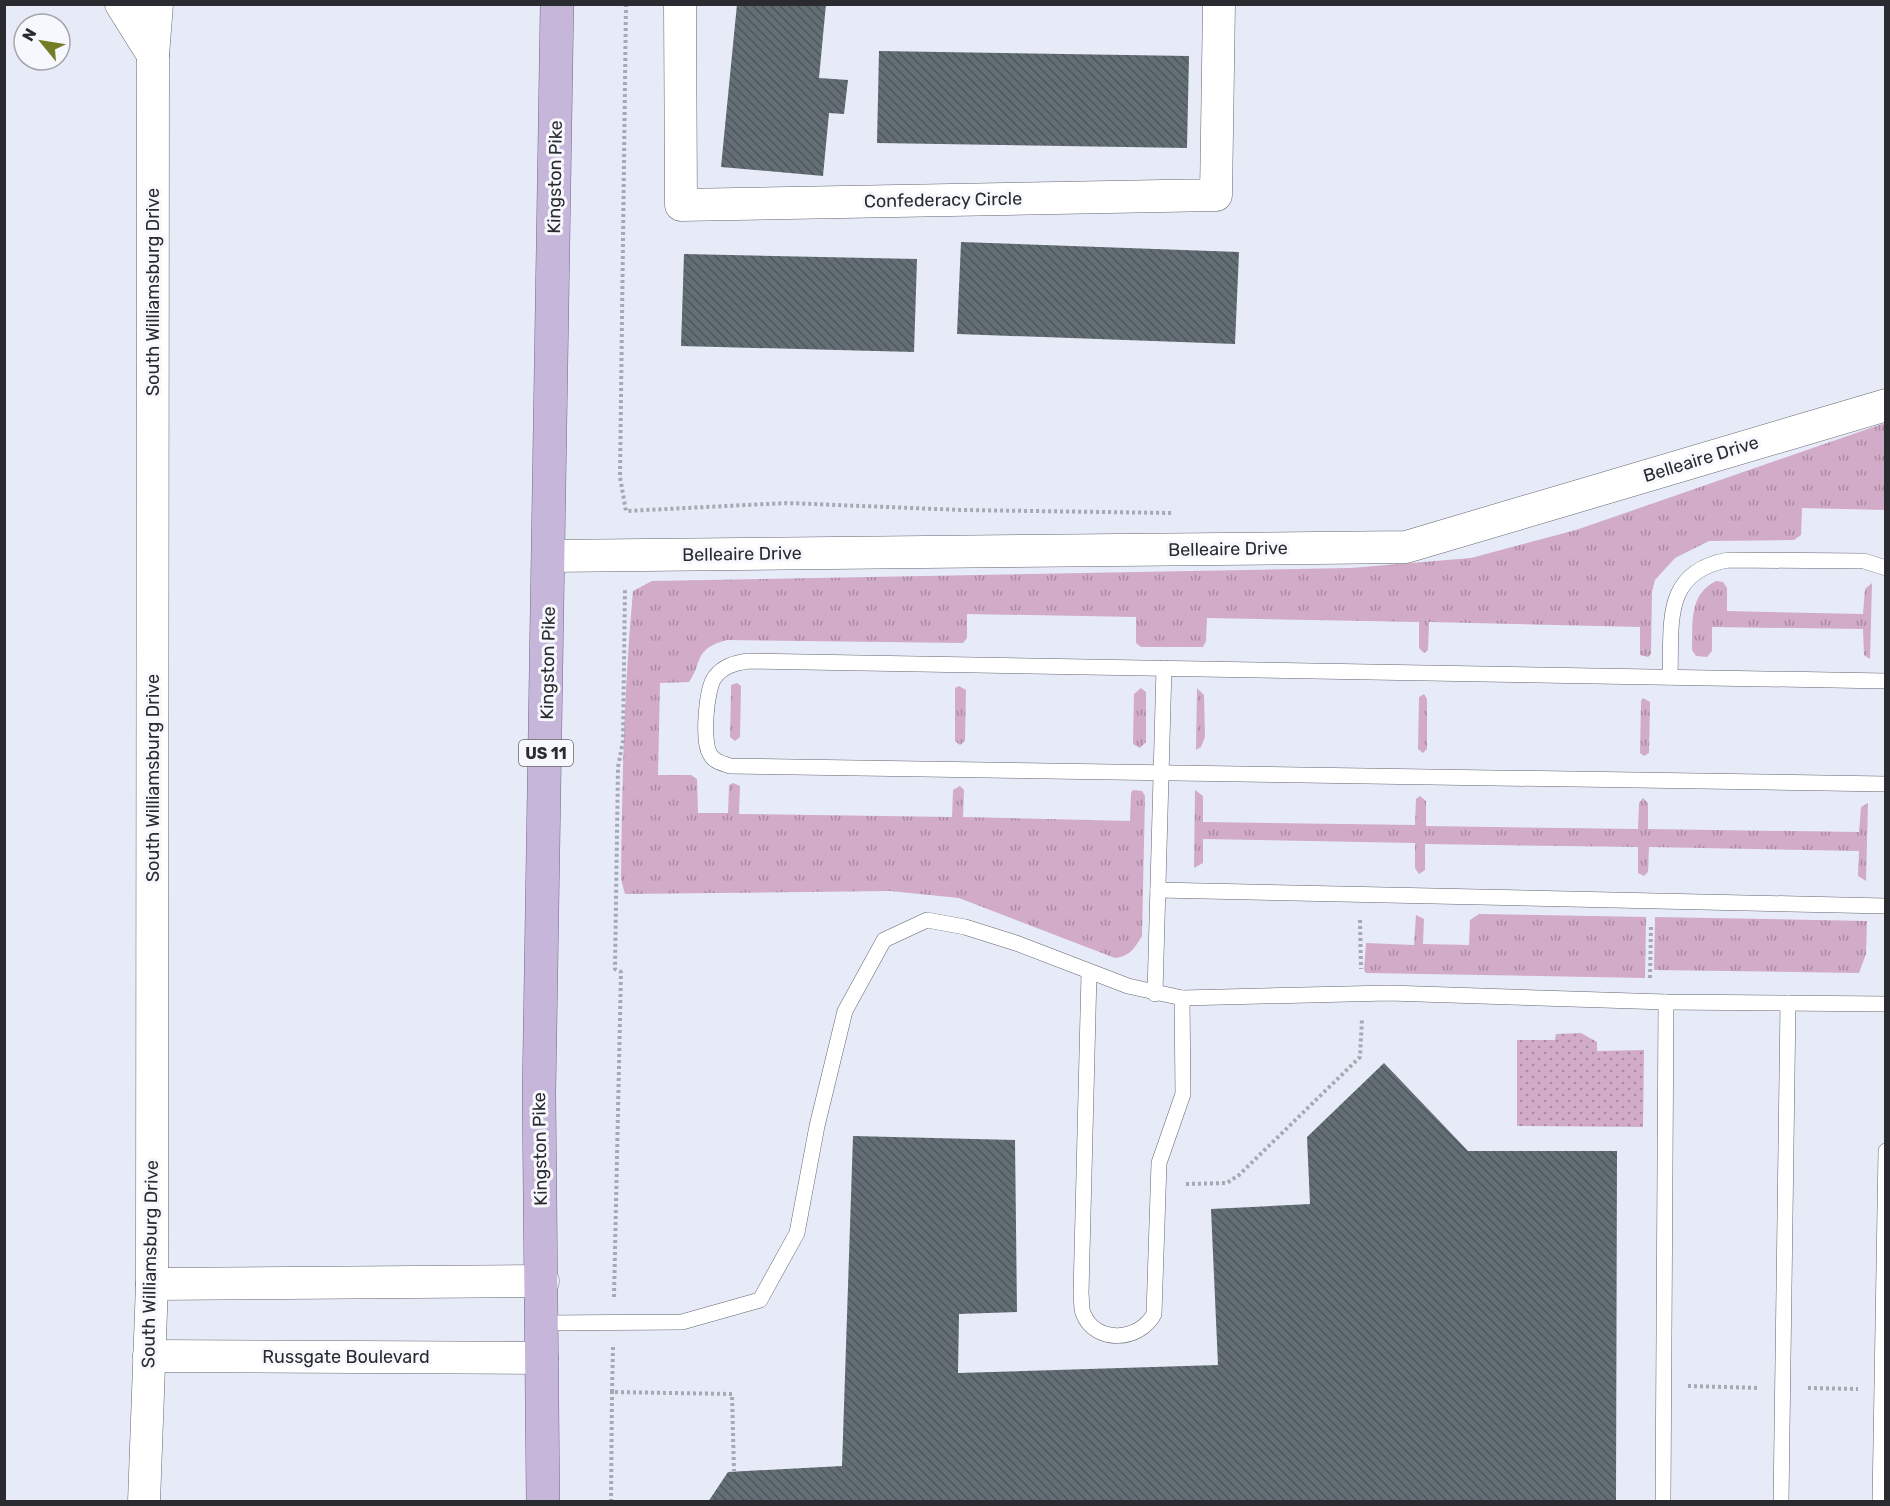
<svg xmlns="http://www.w3.org/2000/svg" width="1890" height="1506" font-family="Rubik,sans-serif">
  <style>
    .grass { fill: url(#grass-tufts) }
    .park { fill: url(#park-dots) }
    .building { fill: url(#building-back-hatch) }
    .lines { fill: none; stroke-linecap: round; stroke-linejoin: round }
    .lane-casing { stroke: #636670; stroke-width: 16 }
    .street-casing { stroke: #636670; stroke-width: 33 }
    .primary-casing { stroke: #75668e; stroke-width: 34 }
    .path { stroke: #a6a9b3; stroke-width: 4; stroke-dasharray: 3 3; stroke-linecap: butt }
    .lane { stroke: #fff; stroke-width: 15 }
    .street { stroke: #fff; stroke-width: 32 }
    .primary { stroke: #c5b6da; stroke-width: 33 }
    .labels { text-anchor: middle; dominant-baseline: central; stroke-width: 6; stroke-linejoin: round; paint-order: stroke }
    .shield { fill: #f7f8fd; stroke: #68686e; stroke-width: 1.5 }
    .shield-label { font-size: 16px; font-weight: bold; fill: #2a2b30 }
    .street-label { font-size: 18px; fill: #2a2b30; stroke: #f7f8fd }
  </style>
  <defs>
    <pattern id="grass-tufts" width="24" height="20" patternUnits="userSpaceOnUse" patternTransform="scale(1.5)"><rect width="24" height="20" fill="#d1abc7"/><path d="M3 7l-1-3M5 7V3M7 7l1-3M15 17l-1-3M17 17v-4M19 17l1-3" fill="none" stroke="#aa8ba2"/></pattern>
    <pattern id="park-dots" width="8" height="8" patternUnits="userSpaceOnUse" patternTransform="scale(1.5)"><rect width="8" height="8" fill="#d1abc7"/><path d="M2 2h.1M6 6h.1" fill="none" stroke="#aa8ba2" stroke-width="1.8" stroke-linecap="round"/></pattern>
    <pattern id="building-back-hatch" width="6" height="6" patternUnits="userSpaceOnUse" patternTransform="scale(1.5)"><rect width="6" height="6" fill="#646e75"/><path d="M-1 5l2 2M0 0l6 6M5-1l2 2" fill="none" stroke="#4e565b"/></pattern>
  </defs>
  <rect width="100%" height="100%" fill="#e7ebf7"/>
  <g class="grass">
    <path d="M1885 423V510L1802 508 1801 535 1794 540 1709 541 1675 558 1655 580 1652 592 1651 654 1648 657 1640 655V627L1429 622 1428 650 1424 653 1419 648V622L1207 618 1206 641 1203 647H1141L1136 643V617L967 614V638L963 643 727 640C693 649 703 662 689 682L660 683 658 775H691L697 779 698 813H728L729 785 733 783 740 786 739 814 952 817 953 790 960 786 964 790 963 817 1130 821 1131 793 1133 790 1142 791 1145 796 1142 936C1135 948 1129 957 1115 958L959 898 890 891 625 894 621 879C622 783 624 687 633 591L652 581 1351 568 1471 558 1576 530Z"/>
    <path d="M1716 581 1723 582 1727 588V611L1863 614 1865 589 1872 583 1870 659 1864 655 1863 629 1712 627V651L1707 657 1696 656 1692 650C1693 624 1688 595 1716 581Z"/>
    <path d="M737 683 741 686 740 737 735 741 730 737 731 689V685Z"/>
    <path d="M959 686 966 690 965 741 960 745 955 741V688Z"/>
    <path d="M1141 688 1146 692V742L1140 748 1133 744 1134 694Z"/>
    <path d="M1197 688 1204 695 1205 737 1201 747 1196 750Z"/>
    <path d="M1424 694 1427 699V749L1423 753 1418 749 1419 697Z"/>
    <path d="M1643 698 1650 702 1649 753 1644 756 1640 753 1641 701Z"/>
    <path d="M1195 790 1203 796V822L1415 825 1416 799 1420 796 1426 801V826L1638 829 1639 803 1643 798 1648 803V829L1859 832 1861 807 1868 803 1866 881 1858 876 1859 851 1649 847 1648 872 1644 876 1638 873V847L1425 844V870L1419 874 1415 868V843L1203 839V863L1194 868Z"/>
    <path d="M1479 914 1646 917 1645 978 1366 973 1364 970 1366 943 1414 945 1416 915 1424 919 1423 944 1469 945 1470 920Z"/>
    <path d="M1655 917 1867 921 1866 954 1859 973 1654 970Z"/>
  </g>
  <path class="park" d="M1581 1033 1597 1042V1051L1644 1050 1643 1127 1517 1126V1040H1555L1556 1034Z"/>
  <g class="building">
    <path d="M737 4H826L819 78 848 80 844 114 829 113 823 176 721 167Z"/>
    <path d="M879 51 1189 56 1187 148 877 143Z"/>
    <path d="M961 242 1239 252 1235 344 957 334Z"/>
    <path d="M684 254 917 259 914 352 681 346Z"/>
    <path d="M1384 1063 1468 1151H1617L1616 1502H708L728 1472 842 1466 853 1136 1015 1140 1017 1312 959 1314 958 1373 1218 1365 1211 1209 1310 1204 1307 1137Z"/>
  </g>
  <g class="lines">
    <g class="lane-casing">
      <g id="lane">
        <path d="M1670 677C1672 623 1662 572 1728 560L1864 561 1886 568"/>
        <path d="M1886 681 748 661C735 663 723 666 715 677 706 688 702 742 710 754 714 762 722 763 730 766L1886 784"/>
        <path d="M1158 890 1886 906"/>
        <path d="M1089 973 1081 1294C1082 1300 1081 1308 1083 1313 1095 1345 1140 1341 1154 1314L1159 1163 1183 1094 1182 998"/>
        <path d="M1155 994 1164 668"/>
        <path d="M542 1323 682 1322 760 1300 797 1233 817 1126 845 1011 884 940 927 920 965 927 1016 943 1128 986 1182 998 1389 993 1666 1002 1886 1004"/>
        <path d="M1663 1502 1666 1002"/>
        <path d="M1781 1502 1788 1003"/>
        <path d="M1880 1502 1886 1151"/>
      </g>
    </g>
    <g class="street-casing">
      <g id="street">
        <path d="M121 4 153 55"/>
        <path d="M680 4 681 205 1216 195 1219 4"/>
        <path d="M549 556 1406 547 1886 405"/>
        <path d="M152 1284 543 1281"/>
        <path d="M149 1356 542 1358"/>
        <path d="M144 1502 152 1284 153 55 157 4"/>
      </g>
    </g>
    <g class="primary-casing">
      <path id="primary" d="M543 1502 539 1093 557 4"/>
    </g>
    <g class="path">
      <path d="M626 4 620 477 626 511 787 503 962 510 1173 513"/>
      <path d="M1360 920 1361 969"/>
      <path d="M1650 978 1651 926"/>
      <path d="M1186 1184 1227 1183 1239 1175 1360 1057 1362 1019"/>
      <path d="M614 1297 621 972 615 969 618 767 623 741 625 589"/>
      <path d="M613 1347 612 1392 732 1394 734 1471"/>
      <path d="M1688 1386 1759 1388"/>
      <path d="M1808 1388 1858 1389"/>
      <path d="M611 1502 612 1392"/>
    </g>
    <use href="#lane" class="lane"/>
    <use href="#street" class="street"/>
    <use href="#primary" class="primary"/>
  </g>
  <g class="labels">
    <rect class="shield" x="519" y="740" width="54" height="26" rx="4.5"/>
    <g class="shield-label">
      <text x="546" y="753">US 11</text>
    </g>
    <g class="street-label">
      <text transform="translate(555 177) rotate(-89)">Kingston Pike</text>
      <text transform="translate(943 200) rotate(-1)">Confederacy Circle</text>
      <text transform="translate(153 292) rotate(-90)">South Williamsburg Drive</text>
      <text transform="translate(1701 459) rotate(-17)">Belleaire Drive</text>
      <text transform="translate(1228 549) rotate(-1)">Belleaire Drive</text>
      <text transform="translate(742 554) rotate(-1)">Belleaire Drive</text>
      <text transform="translate(548 663) rotate(-89)">Kingston Pike</text>
      <text transform="translate(153 778) rotate(-90)">South Williamsburg Drive</text>
      <text transform="translate(540 1149) rotate(-91)">Kingston Pike</text>
      <text transform="translate(150 1264) rotate(-89)">South Williamsburg Drive</text>
      <text x="346" y="1357">Russgate Boulevard</text>
    </g>
  </g>
  <rect width="1890" height="1506" fill="none" stroke="#2a2b30" stroke-width="12"/>
  <g transform="translate(42 42) rotate(300)"><circle r="28" fill="#f7f8fd" stroke="#a5a6ab" stroke-width="1.5"/>
  <path d="M0-4.5L10 22L0 15L-10 22Z" fill="#757c26"/>
  <text y="-9" font-size="16" font-weight="bold" text-anchor="middle" fill="#2a2b30">N</text>
  </g>
</svg>
